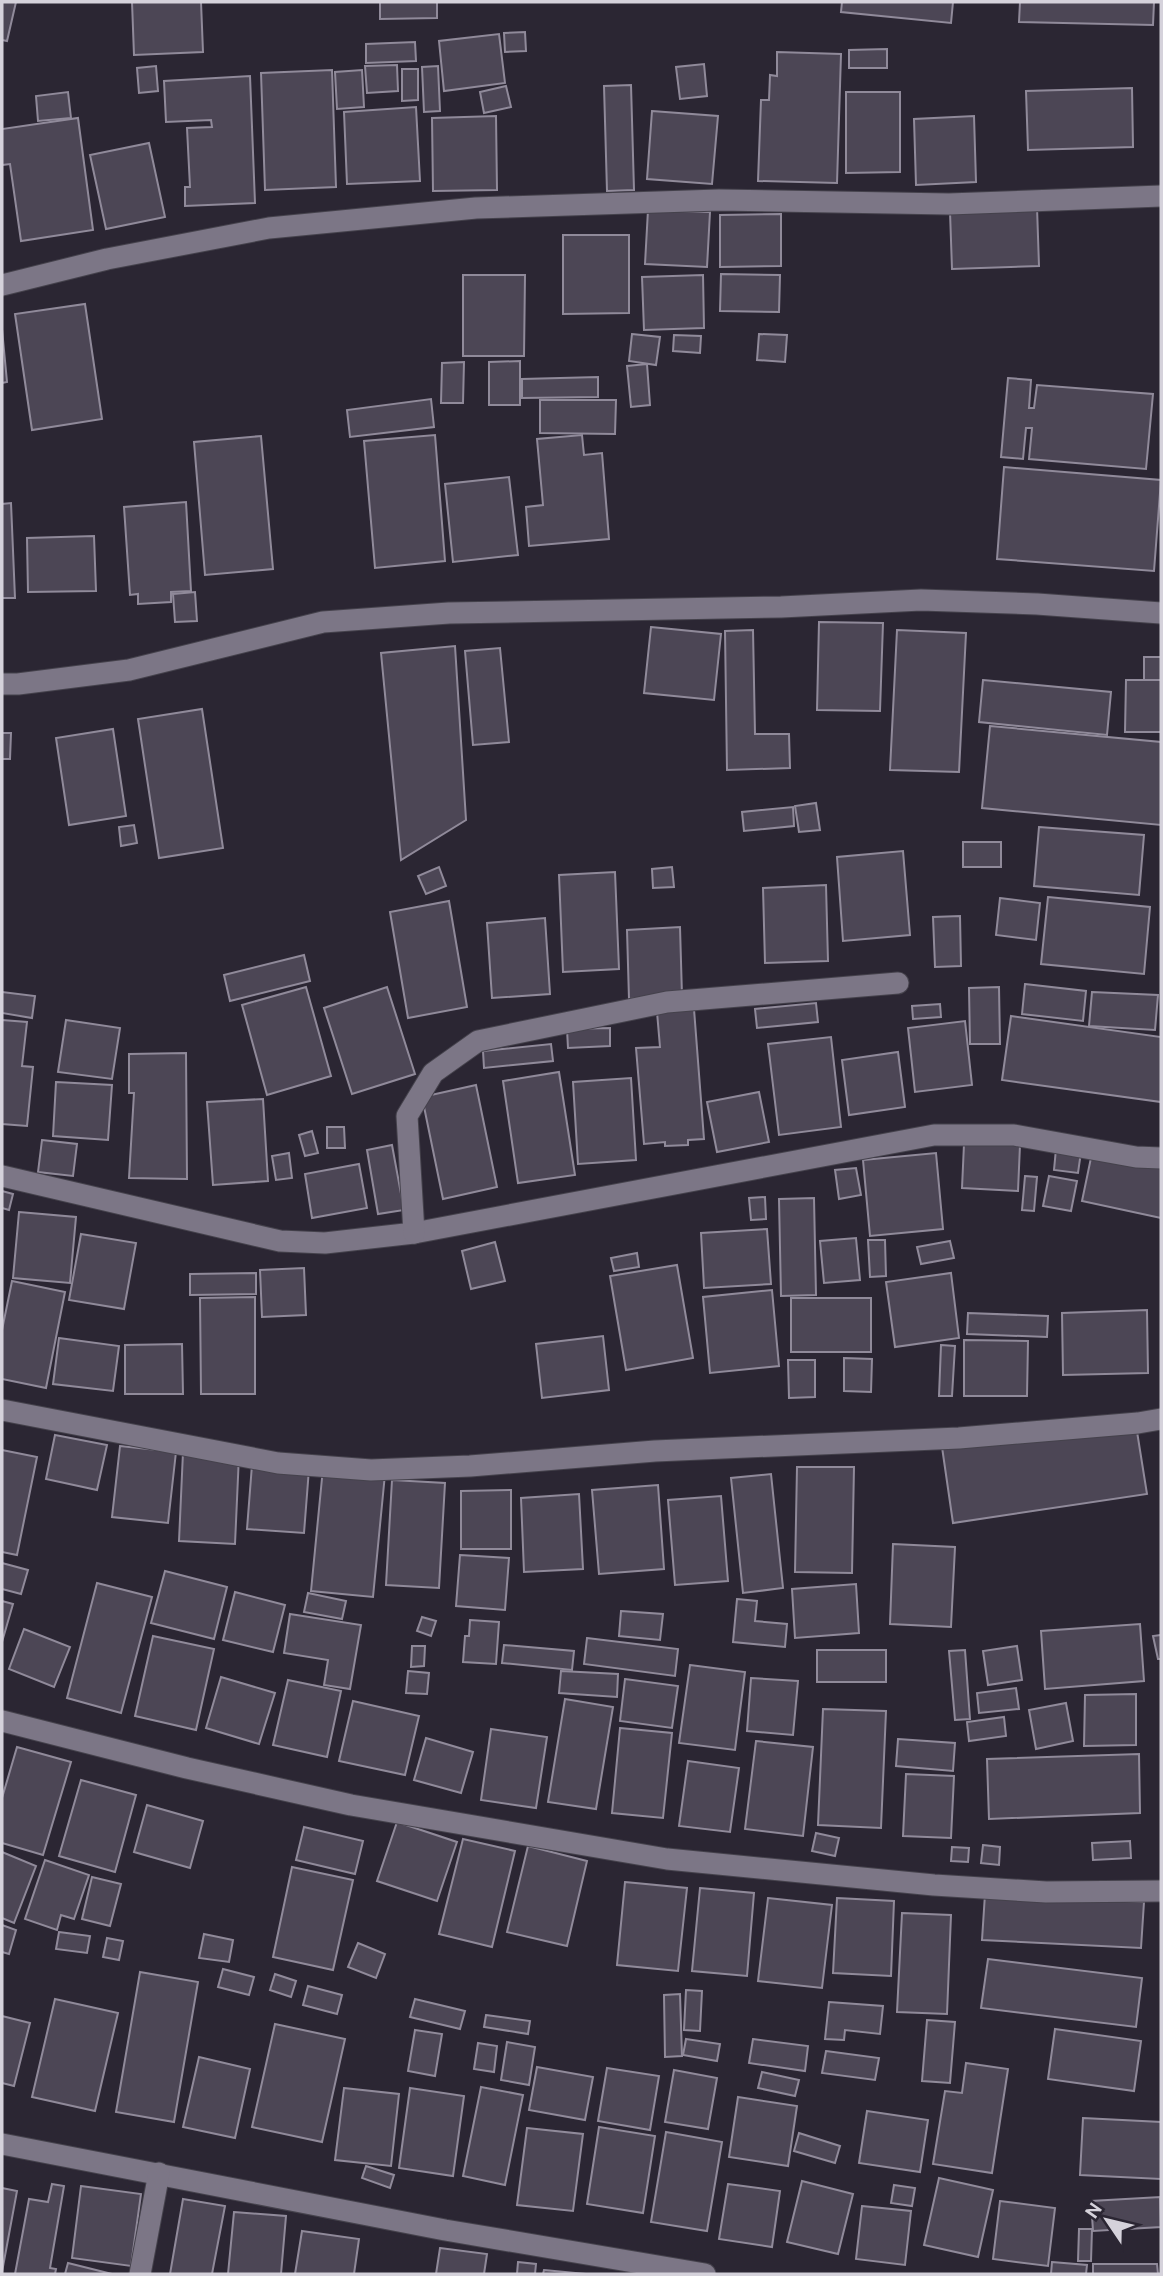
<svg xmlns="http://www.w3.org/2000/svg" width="1163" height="2276" font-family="Ubuntu,sans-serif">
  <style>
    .building { fill: #4c4655; stroke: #908a9a; stroke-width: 2 }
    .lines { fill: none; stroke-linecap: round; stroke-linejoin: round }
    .street-casing { stroke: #45424c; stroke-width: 23 }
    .street { stroke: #7c7686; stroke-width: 21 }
  </style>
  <rect width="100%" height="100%" fill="#2b2633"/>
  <g class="building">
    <path d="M2 2H16L7 41 2 40Z"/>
    <path d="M132 2H201L203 52 134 55Z"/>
    <path d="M380 2H437V18L380 19Z"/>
    <path d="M842 2H953L951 23 841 12Z"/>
    <path d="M1020 2H1154L1153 25 1019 22Z"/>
    <path d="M525 32 526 51 505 52 504 33Z"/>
    <path d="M499 34 505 83 444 91 439 41Z"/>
    <path d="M415 42 416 61 366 63V44Z"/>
    <path d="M887 49V68H849V50Z"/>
    <path d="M777 52 841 54 837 183 758 181 761 100H769L770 75 777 76Z"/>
    <path d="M704 64 707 96 680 99 676 67Z"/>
    <path d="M397 65 398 91 367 93 365 66Z"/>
    <path d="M156 66 158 91 139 93 137 68Z"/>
    <path d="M438 66 440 111 424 112 422 67Z"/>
    <path d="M402 69H418V100L402 101Z"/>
    <path d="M332 70 336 187 265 190 261 73Z"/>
    <path d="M362 70 364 107 337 109 335 72Z"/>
    <path d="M250 76 255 203 185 206V187H190L187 128 212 127 211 120 166 122 164 81Z"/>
    <path d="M631 85 634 190 607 191 604 86Z"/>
    <path d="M506 86 511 107 484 113 480 92Z"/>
    <path d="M1132 88 1133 147 1028 150 1026 91Z"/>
    <path d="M68 92 71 118 38 121 36 96Z"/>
    <path d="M846 92H900V172L846 173Z"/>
    <path d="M416 107 420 181 347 184 344 112Z"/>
    <path d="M652 111 718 116 712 184 647 179Z"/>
    <path d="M496 116 497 190 433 191 432 118Z"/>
    <path d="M974 116 976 182 916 185 914 119Z"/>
    <path d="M78 118 93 230 21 241 10 164 2 165V129Z"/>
    <path d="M149 143 165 217 106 229 90 155Z"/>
    <path d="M1037 207 1039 266 952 269 950 212Z"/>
    <path d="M648 210 710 212 707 267 645 264Z"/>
    <path d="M781 214V266L720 267V215Z"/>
    <path d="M563 235H629V313L563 314Z"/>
    <path d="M721 274 780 275 779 312 720 311Z"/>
    <path d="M463 275H525L524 356H463Z"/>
    <path d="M703 275 704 328 644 330 642 277Z"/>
    <path d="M85 304 102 419 32 430 15 314Z"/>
    <path d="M2 329 7 382 2 383Z"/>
    <path d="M632 334 660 337 656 365 629 361Z"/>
    <path d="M759 334 787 335 785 362 757 360Z"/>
    <path d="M674 335 701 336 700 353 673 351Z"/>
    <path d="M520 361V405H489V362Z"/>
    <path d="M464 362 463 403H441L442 363Z"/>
    <path d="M647 364 650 405 631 407 627 366Z"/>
    <path d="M598 377V397L522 398V379Z"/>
    <path d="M1008 378 1031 380 1029 408H1034L1037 385 1153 394 1146 469 1029 459 1032 428H1026L1023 459 1001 457Z"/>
    <path d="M431 399 434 427 350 437 347 410Z"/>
    <path d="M540 400H616L615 434 540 433Z"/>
    <path d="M435 435 445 561 375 568 364 441Z"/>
    <path d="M582 435 584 455 602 453 609 539 529 546 526 507 543 505 537 439Z"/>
    <path d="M261 436 273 569 205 575 194 442Z"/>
    <path d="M1004 467 1161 480 1154 571 997 559Z"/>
    <path d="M509 477 518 555 453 562 445 484Z"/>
    <path d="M186 502 191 591 171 592V602L138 604V594L130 595 124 507Z"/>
    <path d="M11 503 15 598H2V504Z"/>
    <path d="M94 536 96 591 28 592 27 538Z"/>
    <path d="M195 592 197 621 175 622 173 594Z"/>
    <path d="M819 622 883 623 880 711 817 710Z"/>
    <path d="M651 627 721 634 714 700 644 693Z"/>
    <path d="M753 630 755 734H789L790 768 727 770 725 631Z"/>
    <path d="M897 630 966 633 959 772 890 770Z"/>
    <path d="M455 646 466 820 401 860 381 653Z"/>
    <path d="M500 648 509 742 473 745 465 651Z"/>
    <rect x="1144" y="657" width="17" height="23"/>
    <path d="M983 680 1111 692 1107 735 979 722Z"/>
    <path d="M1126 680H1161V732H1125Z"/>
    <path d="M202 709 223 848 159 858 138 719Z"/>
    <path d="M990 726 1161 742V825L982 808Z"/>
    <path d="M113 729 126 816 69 825 56 738Z"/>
    <path d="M2 733H11L10 759H2Z"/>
    <path d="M816 803 820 830 799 832 795 806Z"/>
    <path d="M793 807 794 826 744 831 742 812Z"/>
    <path d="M134 825 137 843 121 846 119 827Z"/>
    <path d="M1039 827 1144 835 1139 895 1034 886Z"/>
    <rect x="963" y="842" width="38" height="25"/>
    <path d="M903 851 910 935 843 941 837 857Z"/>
    <path d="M439 867 446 886 426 894 418 876Z"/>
    <path d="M672 867 674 887 653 888 652 869Z"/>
    <path d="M615 872 619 969 563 972 559 875Z"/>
    <path d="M826 885 828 961 765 963 763 888Z"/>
    <path d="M1048 897 1150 907 1144 974 1041 964Z"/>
    <path d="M1000 898 1040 903 1036 940 996 935Z"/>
    <path d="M449 901 467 1007 408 1018 390 912Z"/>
    <path d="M960 916 961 966 935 967 933 917Z"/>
    <path d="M545 918 550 994 492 998 487 923Z"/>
    <path d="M680 927 682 996 629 999 627 930Z"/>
    <path d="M304 955 310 981 230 1001 224 975Z"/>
    <path d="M1025 984 1086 991 1083 1021 1022 1014Z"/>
    <path d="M306 987 331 1076 267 1095 242 1005Z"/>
    <path d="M387 987 415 1074 352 1094 324 1008Z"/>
    <path d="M999 987 1000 1044H970L969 988Z"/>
    <path d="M2 992 35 996 32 1018 2 1013Z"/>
    <path d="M1092 992 1158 995 1155 1030 1089 1026Z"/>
    <path d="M816 1003 818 1022 757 1028 755 1009Z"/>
    <path d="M940 1004 941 1017 913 1019 912 1006Z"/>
    <path d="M694 1009 704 1139 688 1140V1145L665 1146V1142L644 1144 636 1048 660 1047 657 1012Z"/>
    <path d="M1011 1016 1161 1037V1102L1002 1080Z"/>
    <path d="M2 1020 27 1022 22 1066 33 1067 27 1126 2 1124Z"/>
    <path d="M66 1020 120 1028 112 1079 58 1072Z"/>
    <path d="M965 1021 972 1085 915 1092 908 1028Z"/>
    <path d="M610 1028V1046L568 1048 567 1029Z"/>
    <path d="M831 1037 841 1127 779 1135 768 1044Z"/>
    <path d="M551 1044 553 1061 484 1068 483 1051Z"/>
    <path d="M898 1052 905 1107 849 1115 842 1060Z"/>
    <path d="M186 1053 187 1179 129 1178 134 1093H129V1054Z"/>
    <path d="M559 1072 575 1175 518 1183 503 1081Z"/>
    <path d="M631 1078 636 1160 578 1164 573 1082Z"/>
    <path d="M56 1082 112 1085 108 1140 53 1136Z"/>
    <path d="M476 1085 497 1187 443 1199 422 1097Z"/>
    <path d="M759 1092 769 1142 717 1152 707 1102Z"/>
    <path d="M263 1099 268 1181 213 1185 207 1102Z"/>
    <path d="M327 1127H344L345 1148H327Z"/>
    <path d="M312 1131 318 1153 305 1156 299 1135Z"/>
    <path d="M42 1140 77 1144 73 1176 38 1172Z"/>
    <path d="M964 1144 1020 1145 1018 1191 962 1188Z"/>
    <path d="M392 1145 404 1210 378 1214 367 1150Z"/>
    <path d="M1056 1149 1081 1152 1078 1173 1054 1170Z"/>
    <path d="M289 1153 292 1178 276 1180 272 1156Z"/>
    <path d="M936 1153 943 1229 870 1236 863 1160Z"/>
    <path d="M1092 1153 1161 1168V1218L1082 1201Z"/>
    <path d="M359 1164 367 1208 312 1218 305 1174Z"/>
    <path d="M856 1168 861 1195 839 1199 835 1170Z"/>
    <path d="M1025 1176 1037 1177 1034 1211 1022 1210Z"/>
    <path d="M1049 1176 1077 1181 1071 1211 1043 1206Z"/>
    <path d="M2 1191 13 1194 9 1210 2 1208Z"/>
    <path d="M765 1197 766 1219 751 1220 749 1198Z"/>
    <path d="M814 1198 816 1295 781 1296 779 1199Z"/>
    <path d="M19 1212 76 1217 70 1283 13 1278Z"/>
    <path d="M767 1229 771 1284 704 1288 701 1233Z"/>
    <path d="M81 1234 136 1243 124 1309 69 1300Z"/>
    <path d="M856 1238 860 1280 824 1283 820 1241Z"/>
    <path d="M868 1240H885L886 1276 870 1277Z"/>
    <path d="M950 1241 954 1258 921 1264 917 1247Z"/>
    <path d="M495 1242 505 1281 471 1289 462 1251Z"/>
    <path d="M637 1253 639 1267 614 1271 611 1258Z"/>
    <path d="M677 1265 693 1358 626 1370 610 1276Z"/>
    <path d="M304 1268 306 1315 262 1317 260 1270Z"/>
    <path d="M256 1273V1294L190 1295V1274Z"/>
    <path d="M951 1273 959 1338 895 1347 886 1282Z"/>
    <path d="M12 1281 65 1292 46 1388 2 1379V1330Z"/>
    <path d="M772 1290 779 1366 710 1373 703 1297Z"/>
    <path d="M255 1297V1394H201L200 1298Z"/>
    <rect x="791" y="1298" width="80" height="54"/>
    <path d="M1147 1310 1148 1373 1063 1375 1062 1313Z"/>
    <path d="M968 1313 1048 1316 1047 1337 967 1334Z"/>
    <path d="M603 1336 609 1390 542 1398 536 1344Z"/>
    <path d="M59 1338 119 1346 113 1391 53 1384Z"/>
    <path d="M964 1340 1028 1341 1027 1396H964Z"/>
    <path d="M182 1344 183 1394H125V1345Z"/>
    <path d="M941 1345 955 1346 952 1396H939Z"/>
    <path d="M844 1358 872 1359 871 1392 844 1391Z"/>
    <path d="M788 1360H815V1397L789 1398Z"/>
    <path d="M1135 1419 1147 1494 953 1523 942 1447Z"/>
    <path d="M55 1435 107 1445 97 1490 46 1479Z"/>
    <path d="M120 1446 176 1452 168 1523 112 1517Z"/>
    <path d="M2 1450 37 1457 17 1555 2 1552Z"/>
    <path d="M183 1452 239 1455 235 1544 179 1541Z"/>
    <path d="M253 1452 310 1456 304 1533 247 1529Z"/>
    <path d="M797 1467H854L852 1573 795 1572Z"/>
    <path d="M323 1468 385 1474 373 1597 311 1591Z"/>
    <path d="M771 1474 783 1588 743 1593 731 1478Z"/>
    <path d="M392 1480 445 1483 439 1588 386 1585Z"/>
    <path d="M658 1485 664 1569 599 1574 592 1490Z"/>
    <path d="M511 1490V1549H461V1491Z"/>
    <path d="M579 1494 583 1569 524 1572 521 1498Z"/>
    <path d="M721 1496 728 1581 675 1585 668 1500Z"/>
    <path d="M893 1544 955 1547 951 1627 890 1624Z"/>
    <path d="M460 1555 509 1558 505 1610 456 1606Z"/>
    <path d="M2 1563 28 1570 21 1594 2 1589Z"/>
    <path d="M165 1571 227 1587 214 1639 151 1623Z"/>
    <path d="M97 1583 152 1597 121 1713 67 1698Z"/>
    <path d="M856 1584 859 1633 795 1638 792 1589Z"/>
    <path d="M235 1592 285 1605 273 1652 223 1640Z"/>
    <path d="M308 1593 346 1601 342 1619 304 1612Z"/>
    <path d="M737 1599 757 1601 755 1621 787 1624 785 1647 733 1642Z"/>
    <path d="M2 1601 13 1604 2 1642Z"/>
    <path d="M621 1611 663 1614 660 1640 619 1636Z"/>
    <path d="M290 1614 361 1625 350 1689 324 1685 328 1660 284 1653Z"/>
    <path d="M422 1617 436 1621 431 1636 417 1631Z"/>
    <path d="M470 1620 499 1622 496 1664 463 1662 465 1636H469Z"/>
    <path d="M1140 1624 1144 1681 1045 1689 1041 1631Z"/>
    <path d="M24 1629 70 1647 54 1687 9 1669Z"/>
    <path d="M1161 1635V1659H1158L1153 1636Z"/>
    <path d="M153 1636 214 1649 196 1730 135 1716Z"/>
    <path d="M587 1638 678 1649 675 1676 584 1664Z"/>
    <path d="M504 1645 574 1651 572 1670 502 1663Z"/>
    <path d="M412 1646H425L424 1666 411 1667Z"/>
    <path d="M1017 1646 1022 1680 988 1685 983 1651Z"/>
    <rect x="817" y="1650" width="69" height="32"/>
    <path d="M965 1650 970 1719 955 1720 949 1651Z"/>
    <path d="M690 1665 745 1672 735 1750 679 1743Z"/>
    <path d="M408 1671 429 1673 427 1694 406 1693Z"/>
    <path d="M561 1671 618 1674 617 1697 559 1693Z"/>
    <path d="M221 1677 275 1693 259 1744 206 1728Z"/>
    <path d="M751 1678 798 1681 793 1735 747 1731Z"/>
    <path d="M625 1679 678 1686 672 1728 620 1721Z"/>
    <path d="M288 1680 341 1691 327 1757 273 1745Z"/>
    <path d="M1016 1688 1019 1709 979 1713 977 1693Z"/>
    <path d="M1136 1694V1745L1084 1746 1085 1695Z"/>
    <path d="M565 1699 613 1707 596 1809 548 1802Z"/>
    <path d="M353 1701 419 1716 405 1775 339 1761Z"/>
    <path d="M1066 1703 1073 1741 1036 1749 1029 1710Z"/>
    <path d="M823 1709 886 1711 881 1828 818 1825Z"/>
    <path d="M1004 1717 1006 1736 969 1741 967 1722Z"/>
    <path d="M620 1728 672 1733 663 1818 612 1813Z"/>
    <path d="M491 1729 547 1737 536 1808 481 1800Z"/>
    <path d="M426 1738 473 1752 461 1793 414 1780Z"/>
    <path d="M898 1739 955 1743 953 1771 896 1766Z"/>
    <path d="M756 1741 813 1747 803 1836 745 1829Z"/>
    <path d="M17 1747 71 1762 43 1855 2 1843V1798Z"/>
    <path d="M1139 1754 1140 1813 989 1819 987 1759Z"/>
    <path d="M688 1761 739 1768 730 1832 679 1826Z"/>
    <path d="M906 1774 954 1776 951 1838 903 1836Z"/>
    <path d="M81 1780 136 1795 115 1872 59 1856Z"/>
    <path d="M147 1805 203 1821 190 1868 134 1852Z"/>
    <path d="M397 1822 457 1842 437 1901 377 1881Z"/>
    <path d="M304 1827 363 1841 355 1874 296 1860Z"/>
    <path d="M816 1833 839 1838 835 1856 812 1851Z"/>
    <path d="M463 1839 515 1851 492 1947 439 1934Z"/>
    <path d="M1130 1841 1131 1858 1093 1860 1092 1843Z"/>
    <path d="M983 1845 1000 1847 999 1865 981 1863Z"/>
    <path d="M528 1846 587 1861 567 1946 507 1932Z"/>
    <path d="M952 1847 969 1848 968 1862 951 1861Z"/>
    <path d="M2 1852 36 1866 14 1923 2 1918Z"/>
    <path d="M45 1860 89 1875 74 1919 61 1915 57 1930 25 1919Z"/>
    <path d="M292 1867 353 1880 333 1970 273 1957Z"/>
    <path d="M92 1877 121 1884 110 1926 82 1919Z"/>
    <path d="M625 1882 687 1888 678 1971 617 1965Z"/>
    <path d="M700 1888 754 1893 747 1976 692 1971Z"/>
    <path d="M985 1894 1144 1902 1141 1948 982 1940Z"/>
    <path d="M768 1898 832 1905 822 1988 758 1981Z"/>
    <path d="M837 1898 894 1901 891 1976 833 1973Z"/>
    <path d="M902 1913 951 1915 947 2014 897 2012Z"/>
    <path d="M2 1925 16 1930 9 1954 2 1952Z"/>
    <path d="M59 1932 90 1936 87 1953 56 1949Z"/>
    <path d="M204 1934 233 1940 229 1962 199 1958Z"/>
    <path d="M107 1938 123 1941 119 1960 103 1957Z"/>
    <path d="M358 1943 385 1954 376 1978 348 1967Z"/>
    <path d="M988 1959 1142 1978 1136 2027 981 2008Z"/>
    <path d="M223 1969 254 1977 249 1995 218 1987Z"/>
    <path d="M140 1972 198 1982 174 2122 116 2112Z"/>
    <path d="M275 1974 296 1981 291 1997 270 1990Z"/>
    <path d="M308 1986 342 1995 337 2014 303 2005Z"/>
    <path d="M686 1990 702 1991 700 2031 684 2030Z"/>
    <path d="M680 1994 682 2056 665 2057 664 1995Z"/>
    <path d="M55 1999 118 2013 95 2111 32 2097Z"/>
    <path d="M415 1999 465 2011 460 2029 410 2017Z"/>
    <path d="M829 2002 883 2006 880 2034 845 2030 844 2040 825 2039Z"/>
    <path d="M486 2015 530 2021 528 2034 484 2027Z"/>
    <path d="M2 2016 30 2023 14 2086 2 2083Z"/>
    <path d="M927 2020 955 2022 950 2083 922 2081Z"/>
    <path d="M275 2024 345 2039 322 2142 252 2127Z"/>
    <path d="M1055 2029 1141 2041 1134 2091 1048 2079Z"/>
    <path d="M415 2030 442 2034 435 2076 408 2071Z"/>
    <path d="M686 2039 720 2044 717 2061 683 2055Z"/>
    <path d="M753 2039 808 2046 805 2071 749 2063Z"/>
    <path d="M507 2042 535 2047 529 2085 501 2080Z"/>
    <path d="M478 2043 497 2046 494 2072 474 2069Z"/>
    <path d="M826 2051 879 2058 875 2080 822 2073Z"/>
    <path d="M199 2057 250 2069 235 2138 183 2127Z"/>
    <path d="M966 2063 1008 2069 992 2173 933 2164 945 2091 962 2093Z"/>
    <path d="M537 2067 593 2077 585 2120 529 2110Z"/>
    <path d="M607 2068 659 2076 650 2130 598 2121Z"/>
    <path d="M674 2070 717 2078 708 2129 665 2122Z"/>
    <path d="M762 2072 799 2080 795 2096 758 2088Z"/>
    <path d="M481 2087 523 2095 505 2185 463 2176Z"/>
    <path d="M344 2088 399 2094 391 2166 335 2160Z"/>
    <path d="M410 2088 464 2096 453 2176 399 2168Z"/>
    <path d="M738 2097 797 2106 788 2166 729 2157Z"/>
    <path d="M867 2111 928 2120 920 2172 859 2163Z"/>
    <path d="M1083 2118 1161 2122V2179L1080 2175Z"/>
    <path d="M599 2127 655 2136 643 2213 587 2204Z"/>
    <path d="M527 2128 583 2134 573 2211 517 2205Z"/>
    <path d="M666 2132 722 2142 707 2231 651 2222Z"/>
    <path d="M799 2133 840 2146 835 2163 794 2151Z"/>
    <path d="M366 2166 394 2175 390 2188 362 2178Z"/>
    <path d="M939 2178 993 2190 978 2257 924 2245Z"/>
    <path d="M802 2181 853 2194 838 2254 787 2242Z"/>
    <path d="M52 2184 64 2186 50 2268 56 2269 55 2274H15L29 2199 48 2202Z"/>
    <path d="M728 2184 780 2191 772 2247 719 2239Z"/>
    <path d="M894 2185 915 2188 912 2206 891 2203Z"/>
    <path d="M81 2186 141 2194 131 2266 72 2258Z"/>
    <path d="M2 2188 17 2191 2 2272Z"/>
    <path d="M1160 2197 1161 2227 1093 2231 1091 2201Z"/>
    <path d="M183 2199 225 2206 212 2274H170Z"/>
    <path d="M1000 2201 1055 2208 1048 2266 993 2259Z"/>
    <path d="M862 2206 911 2211 905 2265 856 2259Z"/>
    <path d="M234 2212 286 2216 281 2274H228Z"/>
    <path d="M1079 2229H1092L1091 2261H1078Z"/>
    <path d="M302 2231 359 2239 354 2274H295Z"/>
    <path d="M440 2248 487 2254 484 2274H436Z"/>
    <path d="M518 2262 536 2264 535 2274H517Z"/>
    <path d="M1052 2262 1087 2265 1086 2274H1051Z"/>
    <path d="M68 2263 112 2274H65Z"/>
    <path d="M1093 2264H1157L1158 2274H1093Z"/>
    <path d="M544 2270 586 2274H543Z"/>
  </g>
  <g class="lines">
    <g class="street-casing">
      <g id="street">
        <path d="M2 285 107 259 269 228 476 208 719 200 949 204 1161 196"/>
        <path d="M2 684H18L129 670 323 622 449 613 781 607 921 600 1037 604 1161 613"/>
        <path d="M2 1176 280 1241 325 1243 414 1233 934 1135H1014L1136 1157 1161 1158"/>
        <path d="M414 1233 407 1116 433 1073 478 1041 667 1002 898 983"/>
        <path d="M2 1410 278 1463 371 1470 470 1466 655 1451 959 1438 1138 1423 1161 1419"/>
        <path d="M2 1721 187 1768 351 1805 667 1859 934 1885 1046 1892 1161 1891"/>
        <path d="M2 2144 445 2230 705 2274"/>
        <path d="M140 2274 159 2173"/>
      </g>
    </g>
    <use href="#street" class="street"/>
  </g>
  <rect width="1163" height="2276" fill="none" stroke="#d5d2db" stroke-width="7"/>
  <g transform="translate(1107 2220) rotate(305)" stroke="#2b2633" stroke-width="5" paint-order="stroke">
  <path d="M0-5L12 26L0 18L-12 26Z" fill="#d5d2db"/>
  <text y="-10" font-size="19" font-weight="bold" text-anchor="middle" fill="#d5d2db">N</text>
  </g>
</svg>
